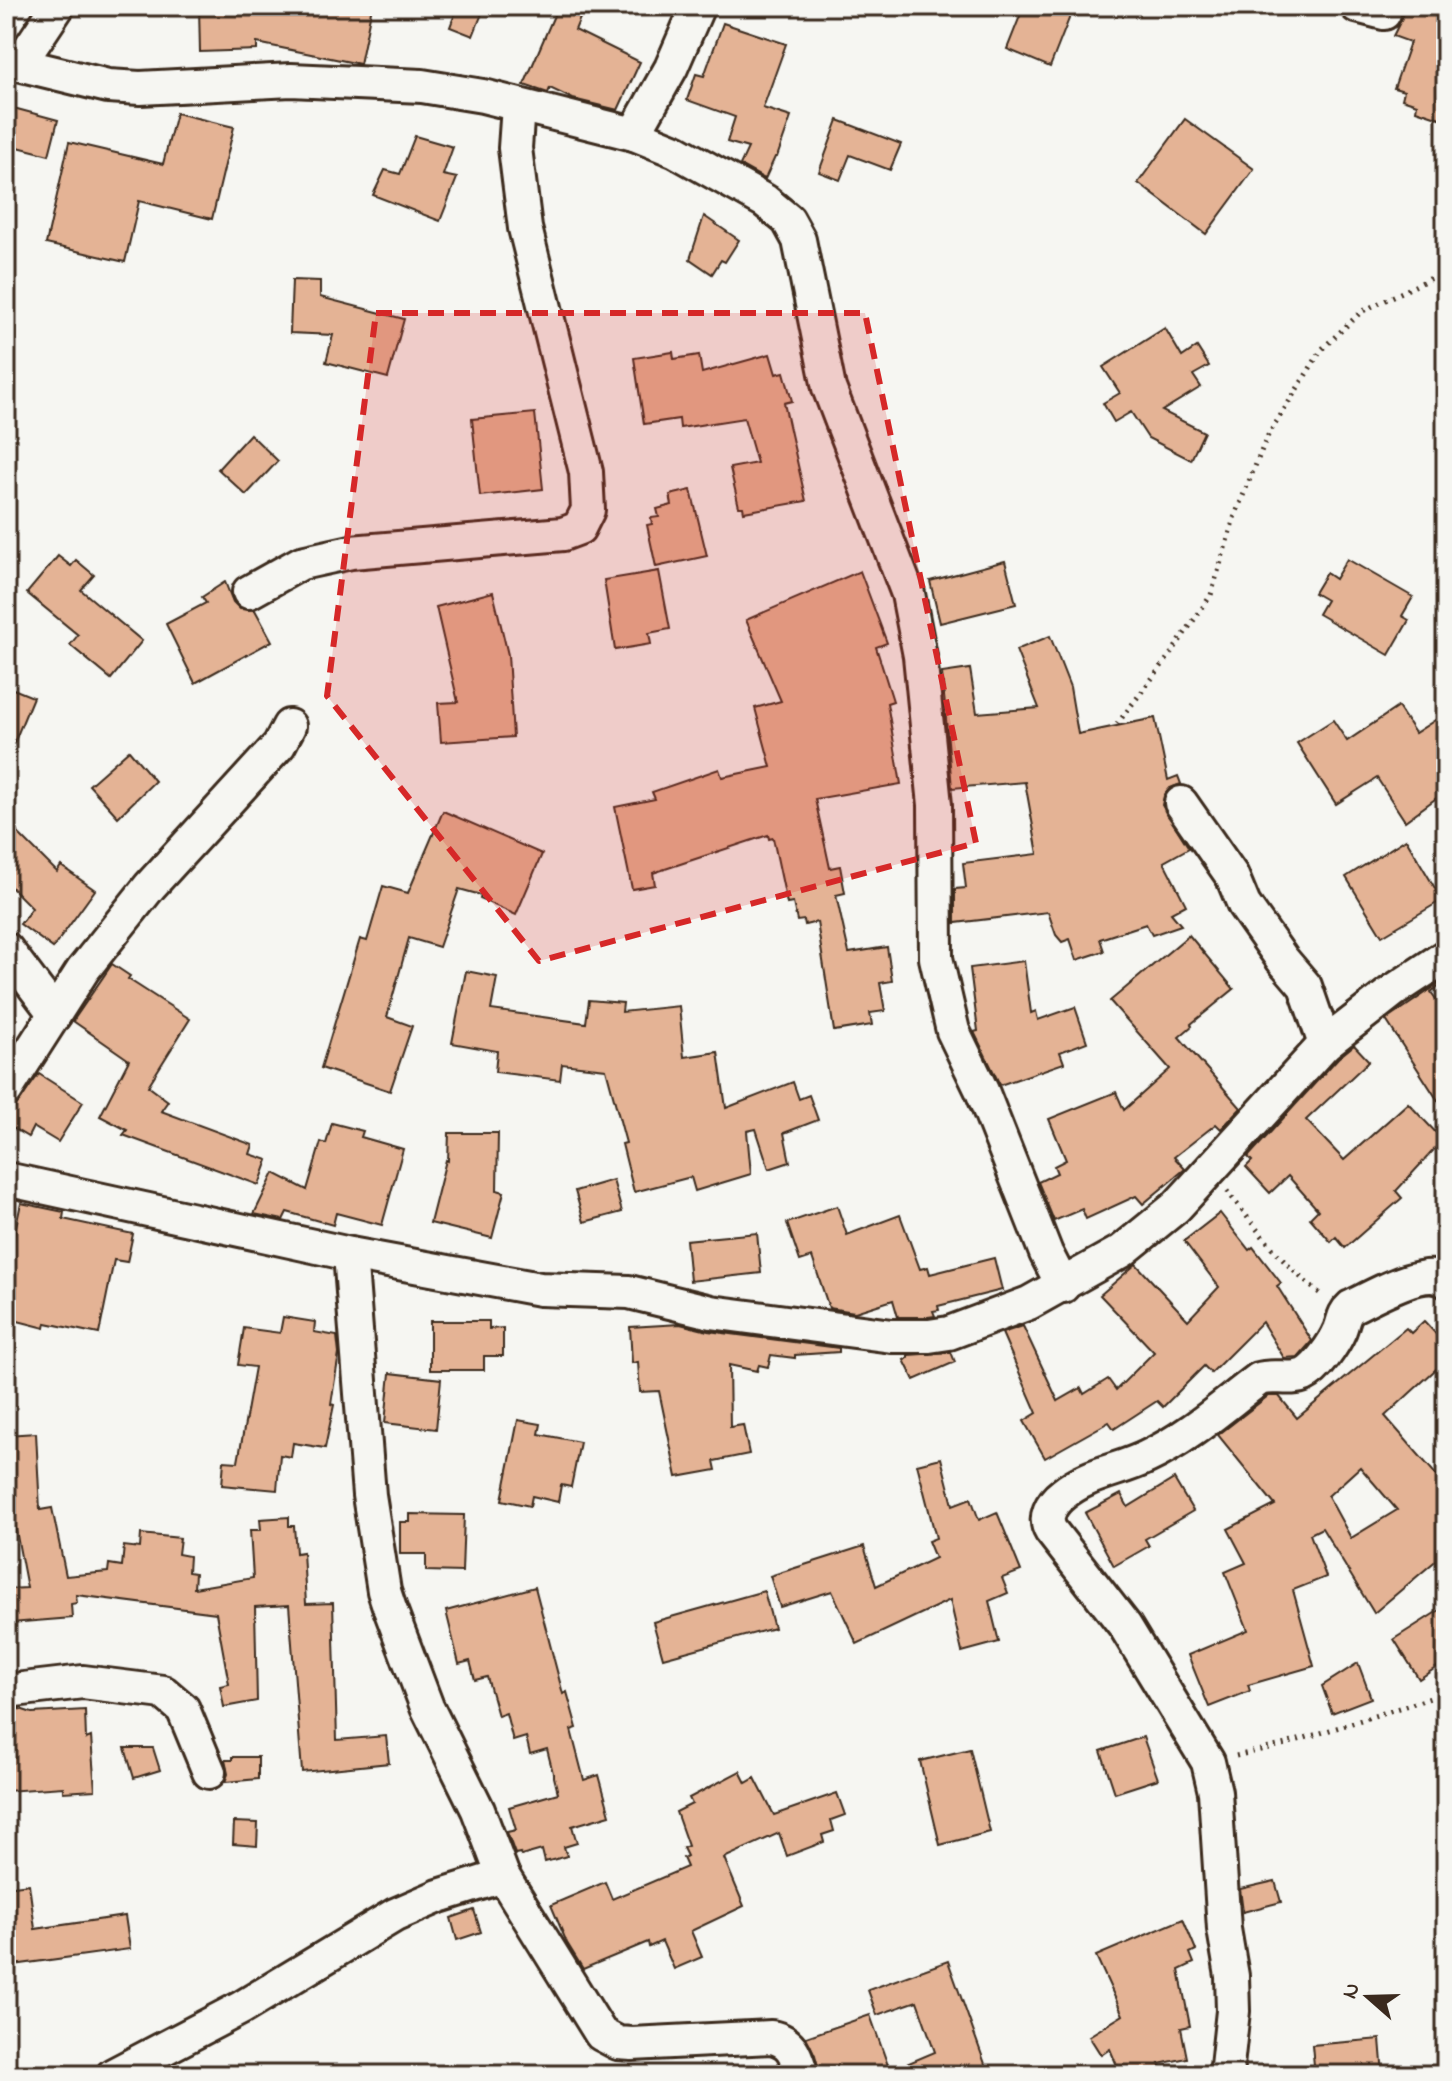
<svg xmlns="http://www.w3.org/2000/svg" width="1452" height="2081" font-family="'Indie Flower',sans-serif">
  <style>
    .building { fill: #e4b395; stroke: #3b2a1e; stroke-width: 2; fill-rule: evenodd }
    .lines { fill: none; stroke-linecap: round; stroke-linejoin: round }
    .minor-casing { stroke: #3b2a1e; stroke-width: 38 }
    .path { stroke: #3b2a1e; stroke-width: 5; stroke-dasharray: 2 6; stroke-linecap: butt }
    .minor { stroke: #f6f6f2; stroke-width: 32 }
    .marked { fill: #d62828; fill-opacity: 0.2; stroke: #d62828; stroke-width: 6; stroke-dasharray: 16 10; stroke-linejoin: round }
  </style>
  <rect width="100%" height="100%" fill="#f6f6f2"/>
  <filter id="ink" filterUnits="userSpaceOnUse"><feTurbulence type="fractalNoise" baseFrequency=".0125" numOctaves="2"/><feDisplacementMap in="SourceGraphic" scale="16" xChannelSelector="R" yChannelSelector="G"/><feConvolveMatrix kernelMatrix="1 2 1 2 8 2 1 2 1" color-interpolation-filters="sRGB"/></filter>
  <g filter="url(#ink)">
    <g class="building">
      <path d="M199 6H372L360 64 257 43V50L200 52Z"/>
      <path d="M458 6H485L473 36 450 27Z"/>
      <path d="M558 6H585L575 30 640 62 618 110 573 99 550 88 548 93 524 85Z"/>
      <path d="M1024 6H1074L1050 67 1007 49Z"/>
      <path d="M1403 6H1446V120L1416 110 1417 104 1402 99 1404 91 1394 88 1410 42 1393 36 1402 18Z"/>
      <path d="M723 23 786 44 763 108 791 117 777 157H775L765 179 740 165 748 148 727 142 735 117 687 100 696 74 704 76Z"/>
      <path d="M6 106 58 120 49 155 6 144Z"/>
      <path d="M176 113 234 127 212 219 139 201 125 262 46 244 69 142 163 164Z"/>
      <path d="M1185 119 1254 169 1206 234 1138 183Z"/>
      <path d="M838 120 901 144 890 170 850 155 840 180 819 172Z"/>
      <path d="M415 136 453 147 443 175 457 178 440 221 373 195 385 170 400 174Z"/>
      <path d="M704 216 739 240 725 262 721 260 712 274 690 259Z"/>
      <path d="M292 280 320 281V297L404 319 388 378 326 362 333 335 290 333Z"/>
      <path d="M1165 328 1182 357 1197 347 1209 366 1193 375 1201 387 1162 411 1204 432 1191 460 1148 438 1131 412 1114 422 1103 403 1120 393 1103 367Z"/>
      <path d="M673 352 674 359 699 355 702 373 770 354 776 374 784 372 792 401 784 403 806 501 744 512 743 507H739L730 468 757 463 744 418 680 428 679 419 644 424 634 358Z"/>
      <path d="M535 413 543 489 480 496 472 419Z"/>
      <path d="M250 434 278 461 246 495 218 469Z"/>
      <path d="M691 490 707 556 656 567 647 525 652 524 651 518 659 517 657 509 672 505 670 495Z"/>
      <path d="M58 556 71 566 76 560 94 575 81 590 142 641 111 679 70 645 78 635 27 593Z"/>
      <path d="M1347 559 1413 597 1402 616 1409 620 1389 655 1318 614 1326 600 1314 593 1326 573 1335 579Z"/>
      <path d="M1005 561 1016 604 940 623 930 581Z"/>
      <path d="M659 571 670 629 649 633 651 644 615 650 604 580Z"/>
      <path d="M860 571 887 643 876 647 893 701 887 703 901 784 815 799 830 868 840 866 845 893 836 895 849 953 887 947 892 981 880 983 885 1011 870 1013 872 1025 834 1031 817 922 805 925 804 920 797 921 793 903 787 904 773 838 769 839 768 835 653 873 655 885 632 889 615 807 655 799 652 792 719 769 722 777 771 767 755 708 781 701 746 620Z"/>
      <path d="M225 582 233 602 240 609 255 610 272 641 195 683 166 624 206 603 202 597Z"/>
      <path d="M493 592 508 655 513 737 441 742 438 703 458 702 436 607Z"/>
      <path d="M1050 636 1070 687 1078 734 1155 718 1168 780 1178 776 1181 784 1170 788 1164 796 1162 805 1189 848 1164 862 1186 905 1171 913 1181 925 1152 935 1146 924 1100 939 1104 951 1077 960 1070 939 1062 942 1056 935 1048 912 955 923V889L966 888 963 863 1038 854 1025 782 952 788 942 673 970 669 977 713 1039 708 1016 650Z"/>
      <path d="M6 686 33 697 7 760H6Z"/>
      <path d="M1398 707 1415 733 1446 713V791L1405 821 1377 778 1336 804 1297 743 1333 720 1347 741Z"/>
      <path d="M129 750 155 781 118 817 89 785Z"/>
      <path d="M443 811 542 854 516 915 480 899 481 895 459 889 439 947 409 938 387 1017 412 1026 390 1091 321 1068 360 939 367 941 383 886 408 893Z"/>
      <path d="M6 821 57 872 61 866 95 890 53 948 20 924 32 908 6 882Z"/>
      <path d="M1406 839 1442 900 1382 936 1346 877Z"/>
      <path d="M1189 935 1234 989 1191 1024 1192 1026 1179 1037 1241 1108 1221 1129 1216 1124 1174 1157 1185 1169 1143 1204 1136 1196 1086 1219 1082 1209 1054 1221 1038 1182 1057 1173 1054 1166 1066 1160 1049 1119 1116 1092 1124 1110 1170 1069 1110 1001Z"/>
      <path d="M1024 961 1031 1013 1036 1011 1038 1020 1075 1007 1087 1042 1060 1052 1064 1063 1000 1085 974 1032 978 1031 970 968Z"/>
      <path d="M112 964 130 976 128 979 190 1019 148 1086 168 1101 161 1111 253 1145 250 1154 268 1160 259 1185 123 1135 127 1130 100 1116 129 1060 73 1021Z"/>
      <path d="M466 971 497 977 491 1010 586 1023 589 1000 623 1003 622 1012 679 1006 684 1057 718 1052 726 1108 793 1082 799 1099 809 1095 818 1120 784 1133 790 1162 769 1169 756 1129 747 1131 751 1174 695 1191 691 1177 634 1192 622 1144 626 1143 606 1069 562 1064 560 1080 495 1072 497 1051 452 1043Z"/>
      <path d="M1446 979V982L1431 992 1446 1013V1113L1386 1020Z"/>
      <path d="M1354 1045 1369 1061 1306 1120 1344 1160 1408 1103 1443 1140 1396 1191 1402 1198 1345 1248 1336 1237 1331 1242 1310 1218 1318 1210 1288 1176 1270 1193 1246 1167 1252 1161 1248 1157 1338 1058Z"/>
      <path d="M39 1074 83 1102 58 1142 33 1127 28 1137 6 1124 15 1107Z"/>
      <path d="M332 1123 363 1131 361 1137 403 1149 382 1225 336 1213 333 1225 287 1212 283 1220 254 1214 274 1173 307 1190 321 1142 326 1144Z"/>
      <path d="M449 1133H498L497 1190 504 1192 492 1238 430 1223 446 1160 448 1161Z"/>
      <path d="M613 1180 622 1212 584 1222 575 1191Z"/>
      <path d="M21 1203 64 1212 63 1219 133 1234 127 1262 114 1260 99 1334 46 1323 45 1328 6 1318V1274Z"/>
      <path d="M837 1206 847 1235 900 1215 920 1269 928 1267 930 1274 994 1258 1002 1290 938 1306 939 1310 933 1311 935 1316 928 1317H898L893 1300 855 1312 829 1308 812 1257 800 1261 787 1223Z"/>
      <path d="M1220 1213 1249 1250 1253 1247 1281 1283 1277 1286 1312 1341 1298 1357 1284 1358 1262 1322 1211 1373 1204 1366 1163 1407 1157 1401 1114 1429 1109 1422 1045 1458 1024 1421 1037 1413 1002 1333 1023 1326 1058 1401 1081 1388 1084 1394 1108 1379 1116 1390 1154 1352 1100 1295 1136 1264 1188 1320 1219 1287 1184 1241Z"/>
      <path d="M757 1233 761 1273 690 1281 686 1240Z"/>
      <path d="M283 1317 315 1322 314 1332 337 1336 339 1354 331 1404 334 1405 325 1448 293 1443 291 1457 280 1455 277 1490 222 1485 224 1461 238 1462 255 1367 238 1365 244 1328 280 1333Z"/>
      <path d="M430 1321H489V1329L503 1328V1356H484V1370H430Z"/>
      <path d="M1424 1321 1446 1345V1360L1385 1416 1446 1486V1552L1374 1613 1322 1528 1310 1534 1326 1577 1293 1590 1314 1666 1248 1685 1250 1691 1209 1707 1188 1655 1248 1630 1225 1572 1246 1563 1228 1529 1275 1505 1218 1435 1268 1396H1279L1297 1418 1406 1328 1411 1333ZM1360 1467 1397 1510 1351 1538 1328 1496Z"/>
      <path d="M680 1324 708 1331 839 1348V1352L795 1355V1358L771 1355 768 1367 759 1365 757 1371 729 1365 730 1427 743 1425 749 1454 714 1461 716 1470 677 1477 659 1391 640 1392 638 1362 632 1363 630 1327Z"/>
      <path d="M951 1352 955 1362 914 1380 904 1360 908 1358V1355Z"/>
      <path d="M390 1373 441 1379 436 1429 385 1423Z"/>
      <path d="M518 1420 541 1424 539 1434 580 1442 571 1487 561 1485 558 1502 532 1496 530 1506 502 1500Z"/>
      <path d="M36 1433 40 1510 52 1508 66 1576 108 1572 109 1564 122 1566 124 1546 140 1548 141 1534 180 1538 178 1554 189 1556 188 1572 195 1573 194 1588 253 1578 250 1530H261L260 1519 289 1517V1526H294L296 1553 303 1552 306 1604 333 1603 337 1740 386 1736 389 1763 302 1772 289 1605 255 1607 257 1701 224 1707 220 1686 229 1684 216 1613 76 1595 77 1603 71 1604 72 1618 11 1623 8 1589 27 1588 9 1494H6V1435Z"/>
      <path d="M941 1458 953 1505 971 1498 979 1520 997 1512 1021 1571 1002 1578 1008 1593 989 1601 999 1642 962 1652 950 1600 857 1644 832 1591 780 1607 770 1576 864 1546 876 1586 935 1558 928 1541 936 1538 917 1464Z"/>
      <path d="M1174 1479 1193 1511 1145 1539 1149 1546 1114 1566 1085 1513 1121 1494 1128 1507Z"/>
      <path d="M410 1514 464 1515 462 1572 426 1571V1554H400V1522H410Z"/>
      <path d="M535 1587 563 1694 567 1692 577 1728 571 1730 584 1780 599 1775 610 1815 572 1826 577 1843 564 1847 567 1856 545 1862 542 1850 521 1856 520 1853 515 1854 507 1832 516 1830 509 1807 558 1793 547 1749 530 1754 526 1737 513 1741 506 1713 498 1716 487 1677 475 1680 470 1661 459 1664 446 1611Z"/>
      <path d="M764 1591 774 1628 663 1658 653 1622Z"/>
      <path d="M1446 1606V1661L1419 1679 1394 1639Z"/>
      <path d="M1358 1663 1371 1698 1332 1713 1322 1686Z"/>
      <path d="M20 1709 32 1713 85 1710 86 1739 91 1737 95 1790 63 1792V1787L6 1791V1710Z"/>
      <path d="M1143 1737 1158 1779 1115 1793 1101 1751Z"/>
      <path d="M125 1748H153L160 1770 134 1778Z"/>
      <path d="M970 1749 990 1832 940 1845 920 1761Z"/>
      <path d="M232 1757H258V1779L225 1782 228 1774 225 1760H232Z"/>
      <path d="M740 1771 746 1783 755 1778 774 1815 837 1793 845 1815 831 1820 834 1831 822 1835 824 1842 787 1856 779 1833 724 1858 744 1906 691 1931 702 1957 674 1969 662 1941 649 1947 648 1942 583 1969 567 1943 551 1905 605 1882 612 1899 687 1867 683 1858 687 1856 683 1848 688 1846 676 1812 692 1804 689 1798Z"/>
      <path d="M234 1822 258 1823 257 1846 233 1844Z"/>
      <path d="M1275 1881 1281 1902 1243 1912 1240 1889Z"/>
      <path d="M29 1884 35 1929 125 1916 130 1949 6 1966V1887Z"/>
      <path d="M474 1910 481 1932 457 1940 451 1918Z"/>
      <path d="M1183 1919 1196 1950 1190 1953 1194 1963 1179 1970 1190 2026 1181 2028 1187 2058 1159 2064 1164 2075H1121L1110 2049 1101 2055 1089 2036 1123 2015 1096 1956Z"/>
      <path d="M948 1961 989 2075H820L815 2055 806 2037 870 2015 890 2071 935 2052 917 2001 877 2015 868 1990Z"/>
      <path d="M1380 2039 1383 2075H1315L1312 2045Z"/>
    </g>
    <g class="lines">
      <g class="minor-casing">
        <g id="minor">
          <path d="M1357 6 1384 13"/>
          <path d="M6 61 108 86 140 88 291 80 422 86 483 96 634 134 676 151 765 201 788 220 799 240 829 388 908 594 920 656 935 805 936 958 953 1031 982 1091 1046 1253 1063 1286"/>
          <path d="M20 63 58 6"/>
          <path d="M634 134 671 68 698 6"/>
          <path d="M249 592 301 563 351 552 563 534 579 528 588 510 586 472 525 228 515 148 518 106"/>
          <path d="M1181 803 1232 876 1244 905 1282 959 1305 986 1325 1044"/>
          <path d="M6 949 55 1014"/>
          <path d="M6 1090 83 970 150 886 279 745 289 726"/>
          <path d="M6 1179 350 1254 540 1289 629 1292 711 1312 892 1336H929L949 1333 1029 1303 1122 1251 1176 1207 1325 1044 1393 991 1446 956"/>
          <path d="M350 1254 369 1495 384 1591 390 1609 427 1707 478 1810 503 1876 601 2034 618 2043 632 2044 771 2037C793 2041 796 2056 802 2075"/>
          <path d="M6 1691 83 1682 163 1692 183 1709 209 1772"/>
          <path d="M113 2075 241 2008 395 1915 439 1896 503 1876"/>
          <path d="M1226 2075 1233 2011 1232 1976 1224 1929 1215 1792 1208 1762 1125 1626 1051 1531C1043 1518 1051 1503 1063 1494 1088 1473 1119 1471 1147 1457 1188 1438 1223 1406 1259 1379 1273 1374 1290 1381 1304 1375 1317 1369 1334 1344 1340 1330 1344 1320 1343 1314 1351 1307 1372 1297 1426 1265 1446 1281"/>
        </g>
      </g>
      <g class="path">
        <path d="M1117 724 1170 655 1211 595 1234 518 1267 437 1322 349 1361 312 1429 279 1446 273"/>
        <path d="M1227 1191C1256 1228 1284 1267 1322 1295"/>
        <path d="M1236 1756 1286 1744 1446 1693"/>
      </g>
      <use href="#minor" class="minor"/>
    </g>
  </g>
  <path class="marked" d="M376 313H865L976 843 539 961 327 696Z"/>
  <rect width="1452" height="2081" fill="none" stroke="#f6f6f2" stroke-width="32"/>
  <rect x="16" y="16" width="1420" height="2049" fill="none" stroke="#3b2a1e" stroke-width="3" filter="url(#ink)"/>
  <g transform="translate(1368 1997) rotate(290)" stroke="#f6f6f2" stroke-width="6" paint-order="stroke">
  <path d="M0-6L14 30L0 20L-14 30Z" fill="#3b2a1e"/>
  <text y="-12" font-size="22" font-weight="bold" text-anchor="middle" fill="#3b2a1e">N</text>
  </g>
</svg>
